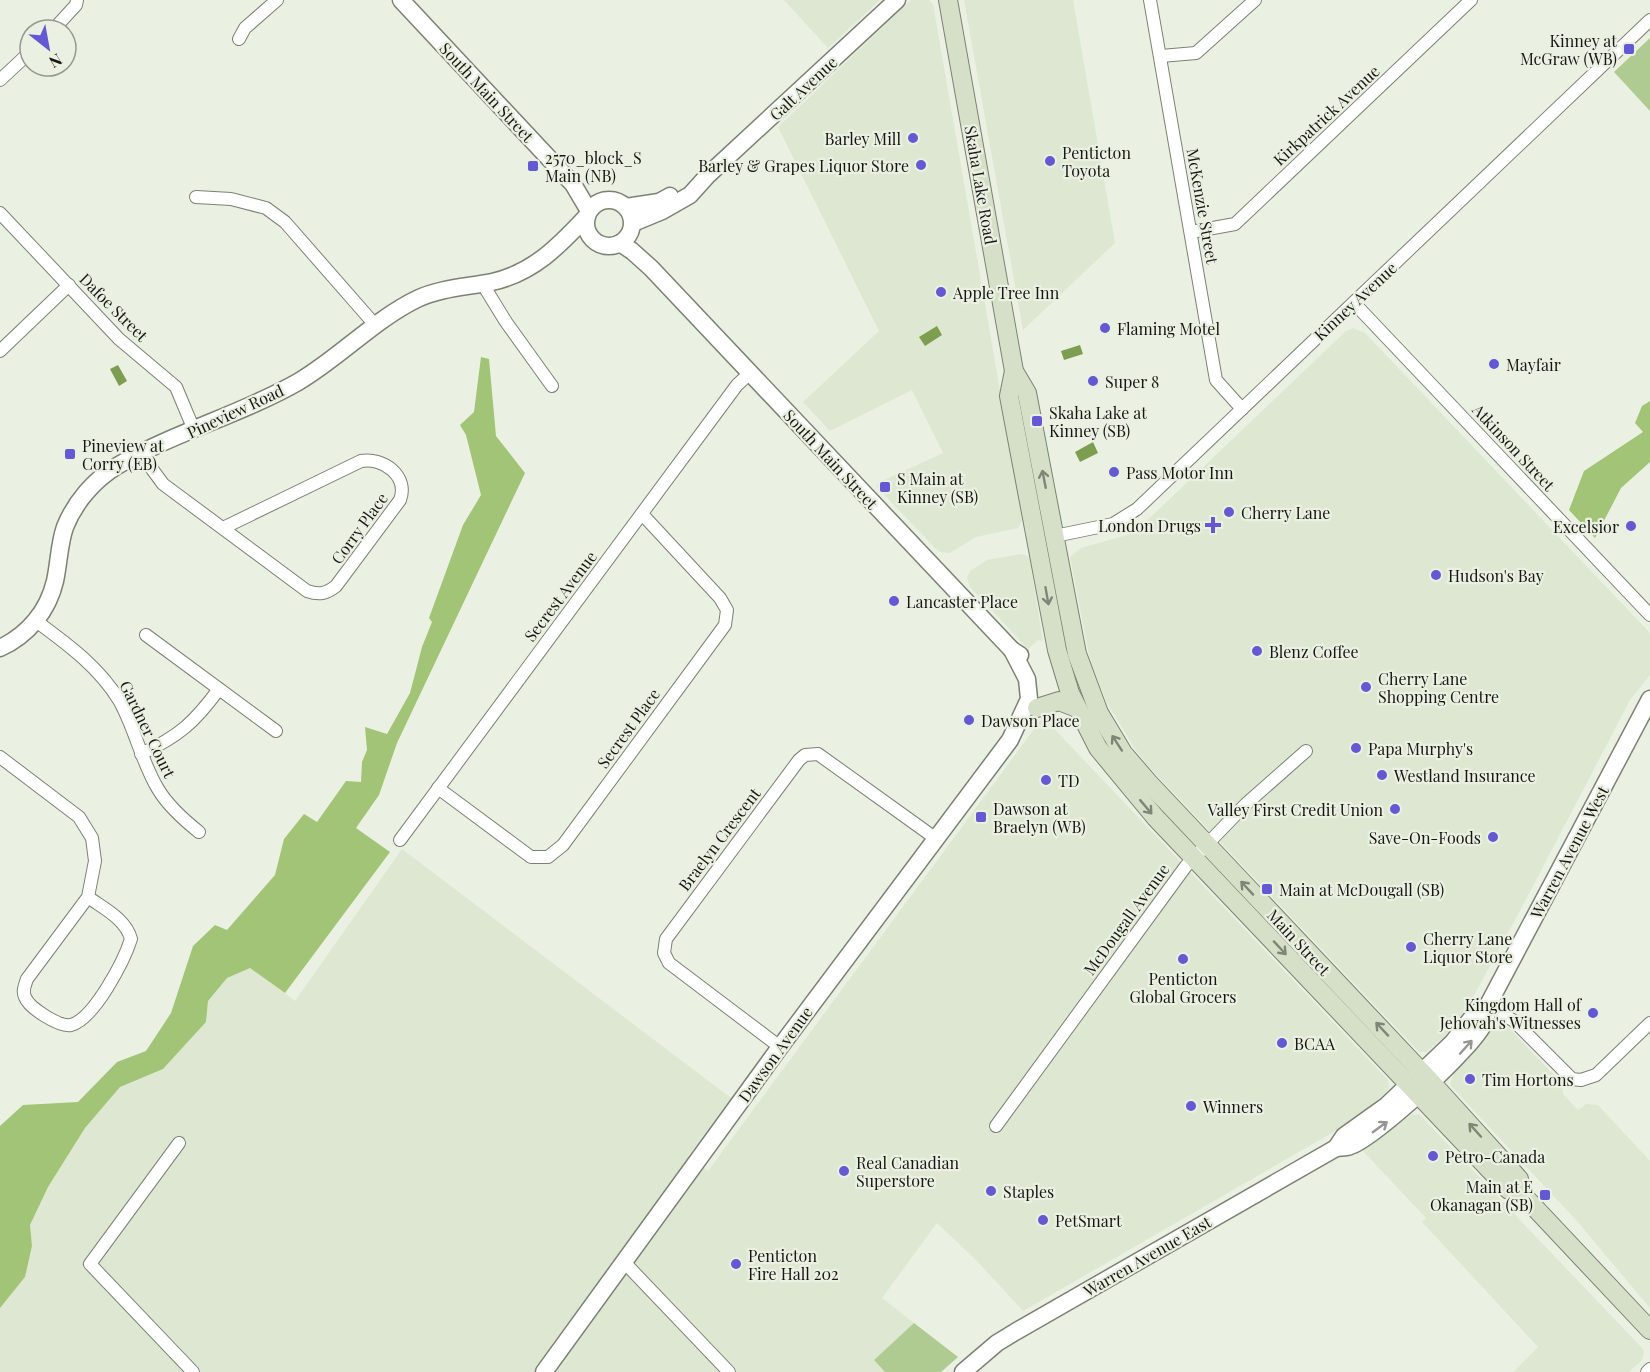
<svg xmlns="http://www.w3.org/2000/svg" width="1650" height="1372" font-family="'Playfair Display',serif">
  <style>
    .built { fill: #dde7d1 }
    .green { fill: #b0cb91 }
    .forest { fill: #a1c476 }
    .water { fill: #7d9e51 }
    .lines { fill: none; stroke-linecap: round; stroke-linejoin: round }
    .minor-casing { stroke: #7b8274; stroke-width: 14 }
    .tertiary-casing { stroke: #7b8274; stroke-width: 19 }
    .secondary-casing { stroke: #7b8274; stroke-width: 20 }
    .minor { stroke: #fff; stroke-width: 12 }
    .tertiary { stroke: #fff; stroke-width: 16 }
    .secondary { stroke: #d6e0c8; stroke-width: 18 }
    .oneway { stroke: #7f8676 }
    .oneway2 { stroke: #969794 }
    .poi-dot { fill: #6459d2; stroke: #eaf1e2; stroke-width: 2 }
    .labels { text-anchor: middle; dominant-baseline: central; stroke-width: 4.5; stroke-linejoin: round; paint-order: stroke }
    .poi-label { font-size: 16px; fill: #151712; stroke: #eaf1e2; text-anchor: start }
    .street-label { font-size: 16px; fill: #151712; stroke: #eaf1e2 }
  </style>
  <rect width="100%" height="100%" fill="#eaf1e2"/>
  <g class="built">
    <path d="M784 0H880L828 48Z"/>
    <path d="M911 0H929L933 4 1021 512 1022 521 1018 528 976 537 950 553 940 552 935 548 876 486 878 483 943 453 912 390 830 431 803 402 879 331 778 127Z"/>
    <path d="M964 0H1073L1115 243 1023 330Z"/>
    <path d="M1353 328 1365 333 1650 633V675L1630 700 1521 909 1468 1006 1445 1036 1426 1052H1419L1150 768 1137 752 1107 703 1090 660 1070 557 1081 548 1134 533 1346 331Z"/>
    <path d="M1021 554 1028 556 1030 561 1043 641 1038 640 1028 649 970 587 967 578 970 571 987 560Z"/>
    <path d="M1043 717 1388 1080 1389 1087 1387 1091 1368 1109 1337 1130 1023 1311 977 1261 937 1223 882 1298 914 1323 874 1360 885 1372H0V1308L25 1277 32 1246 30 1225 48 1187 85 1128 120 1087 163 1069 206 1022 208 1001 227 978 249 968 254 970 295 1001 402 849 731 1098 688 1156 708 1171Z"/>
    <path d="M1505 1024 1562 1083 1563 1094 1578 1110 1586 1104 1598 1105 1650 1161V1308L1577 1221 1450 1085 1454 1072 1474 1052 1494 1026H1504Z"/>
    <path d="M1419 1114 1642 1348 1644 1352 1642 1360 1629 1372H1513L1538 1347 1422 1222 1426 1218 1362 1150 1411 1115Z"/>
  </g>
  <g class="green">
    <path d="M1650 38V111L1614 72Z"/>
    <path d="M914 1323 958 1357 941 1372H885L874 1360Z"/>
  </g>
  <g class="forest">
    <path d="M481 357 489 359 496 436 525 473 397 743 379 795 356 828 390 852 285 993 250 968 227 978 208 1001 206 1022 163 1069 120 1087 85 1128 48 1187 30 1225 32 1246 25 1277 0 1308V1126L23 1105 78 1102 117 1062 146 1051 171 1013 193 946 215 925 227 930 275 875 284 839 304 814 317 822 346 781 361 782 362 762 367 750 365 727 387 734 410 693 422 647 432 622 429 618 463 525 481 495 466 435 460 425 474 412Z"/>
    <path d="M1650 401V462L1621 488 1595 538 1569 510 1584 471 1643 432 1635 423 1642 406Z"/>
  </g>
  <g class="water">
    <path d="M937 326 942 335 925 346 919 337Z"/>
    <path d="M1080 345 1083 354 1064 360 1061 351Z"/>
    <path d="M118 365 127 381 119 386 110 369Z"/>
    <path d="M1093 442 1098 453 1080 462 1075 452Z"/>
  </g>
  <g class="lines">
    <g class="minor-casing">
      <g id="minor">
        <path d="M1150 0 1216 380 1242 409"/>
        <path d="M53 30 76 5 77 0"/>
        <path d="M239 39 245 28 277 0"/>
        <path d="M1161 56 1196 53 1255 0"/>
        <path d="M0 80 30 52"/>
        <path d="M196 197 231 199 266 208 285 222 376 326"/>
        <path d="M0 213 119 339 176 387 194 430"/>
        <path d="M1191 232 1235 224 1471 0"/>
        <path d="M482 283 506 322 552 386"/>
        <path d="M1354 303 1650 615"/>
        <path d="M0 351 69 285"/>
        <path d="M145 452 152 469 163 484 307 591C319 595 326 594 336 586L400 500C409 476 383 457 361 461L223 528"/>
        <path d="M1055 536 1113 524 1137 509 1650 20"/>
        <path d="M36 621C67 644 98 666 119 700 135 728 141 761 158 789 168 806 184 820 199 832"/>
        <path d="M146 635 276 731"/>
        <path d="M141 754C179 736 194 723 219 689"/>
        <path d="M0 757 79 817 92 838 95 861 88 897 27 979C25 985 22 991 25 997 29 1008 59 1027 71 1025 94 1019 124 961 131 939 126 919 103 908 88 897"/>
        <path d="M438 788 531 857H548L563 845 725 625 727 610 720 598 642 514"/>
        <path d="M400 840 737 385 750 373"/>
        <path d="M1488 1005 1514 1021 1572 1079 1581 1080 1596 1075 1650 1023"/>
        <path d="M780 1047 669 963 664 953 666 939 799 760 805 755 818 754 935 838"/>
        <path d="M996 1126 1186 866 1246 804 1306 751"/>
        <path d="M179 1143 90 1264 193 1372"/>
        <path d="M624 1262 729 1372"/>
        <path d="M1647 1372 1650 1369"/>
      </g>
    </g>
    <g class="tertiary-casing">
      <g id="tertiary">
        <path d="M401 0 573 184 589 211"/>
        <circle cx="609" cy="223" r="23"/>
        <path d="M626 207 659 202 670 196"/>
        <path d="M633 223 662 211 690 195 708 175 897 0"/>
        <path d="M620 243 632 251 651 268 1012 650 1020 655"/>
        <path d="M0 648C28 635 48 611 55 581 59 563 59 544 65 527 75 502 94 480 117 466 174 432 240 415 298 382 339 358 374 320 417 299 440 288 467 287 492 282 533 273 559 246 587 216"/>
        <path d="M1336 1148 1344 1136 1386 1106 1453 1042 1474 1015 1488 1005"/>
        <path d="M544 1372 780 1047 1010 740 1029 699 1027 679 1012 650"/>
        <path d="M963 1372 997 1343 1015 1332 1336 1148C1340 1147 1346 1148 1350 1146 1374 1139 1475 1046 1484 1023 1487 1018 1487 1010 1488 1005L1650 699"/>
      </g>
    </g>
    <g class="secondary-casing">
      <g id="secondary">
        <path d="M948 0 1014 371 1027 393 1077 654 1099 713 1123 753 1148 782 1431 1082 1519 1179 1521 1193"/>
        <path d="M1014 371 1009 396 1057 650 1070 693 1098 748 1155 817 1509 1190 1521 1193 1650 1330"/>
        <path d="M1037 708 1059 701 1077 708"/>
      </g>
    </g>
    <use href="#minor" class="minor"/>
    <use href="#tertiary" class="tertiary"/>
    <use href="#secondary" class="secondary"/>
  </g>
  <defs><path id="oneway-shaft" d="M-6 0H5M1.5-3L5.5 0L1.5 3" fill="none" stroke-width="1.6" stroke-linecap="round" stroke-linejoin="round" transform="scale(1.5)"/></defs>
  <g class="oneway">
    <use href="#oneway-shaft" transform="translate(1044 479) rotate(-101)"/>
    <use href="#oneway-shaft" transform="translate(1047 596) rotate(80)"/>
    <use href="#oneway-shaft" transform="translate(1117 743) rotate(-123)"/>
    <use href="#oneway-shaft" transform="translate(1146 807) rotate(50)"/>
    <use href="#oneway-shaft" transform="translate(1247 888) rotate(-133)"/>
    <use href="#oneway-shaft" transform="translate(1280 948) rotate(47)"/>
    <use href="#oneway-shaft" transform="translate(1382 1029) rotate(-133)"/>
    <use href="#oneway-shaft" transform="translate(1475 1130) rotate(-132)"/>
  </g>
  <g class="oneway2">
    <use href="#oneway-shaft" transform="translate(1466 1047) rotate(-48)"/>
    <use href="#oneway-shaft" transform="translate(1380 1127) rotate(-36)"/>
  </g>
  <g class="poi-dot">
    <rect x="1623" y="43" width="12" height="12" rx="3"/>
    <circle cx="913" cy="138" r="6"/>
    <circle cx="1050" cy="161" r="6"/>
    <circle cx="921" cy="165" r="6"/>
    <rect x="527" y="160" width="12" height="12" rx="3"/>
    <circle cx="941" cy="292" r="6"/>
    <circle cx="1105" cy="328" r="6"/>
    <circle cx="1494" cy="364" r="6"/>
    <circle cx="1093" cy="381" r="6"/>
    <rect x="1031" y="415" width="12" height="12" rx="3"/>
    <rect x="64" y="448" width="12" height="12" rx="3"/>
    <circle cx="1114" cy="472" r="6"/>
    <rect x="879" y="481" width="12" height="12" rx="3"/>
    <circle cx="1229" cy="512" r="6"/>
    <path d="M1210 516h6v6h6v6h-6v6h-6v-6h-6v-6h6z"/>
    <circle cx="1631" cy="526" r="6"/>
    <circle cx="1436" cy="575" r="6"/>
    <circle cx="894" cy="601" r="6"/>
    <circle cx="1257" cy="651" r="6"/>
    <circle cx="1366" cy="687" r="6"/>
    <circle cx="969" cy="720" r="6"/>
    <circle cx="1356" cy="748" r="6"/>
    <circle cx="1382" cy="775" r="6"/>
    <circle cx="1046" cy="780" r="6"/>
    <circle cx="1395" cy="809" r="6"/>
    <rect x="975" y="811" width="12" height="12" rx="3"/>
    <circle cx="1493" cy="837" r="6"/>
    <rect x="1261" y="883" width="12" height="12" rx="3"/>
    <circle cx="1411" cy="947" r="6"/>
    <circle cx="1183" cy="959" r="6"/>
    <circle cx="1593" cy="1013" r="6"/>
    <circle cx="1282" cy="1043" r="6"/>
    <circle cx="1470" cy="1079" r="6"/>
    <circle cx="1191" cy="1106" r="6"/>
    <circle cx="1433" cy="1156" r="6"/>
    <circle cx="844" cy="1171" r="6"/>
    <circle cx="991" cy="1191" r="6"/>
    <rect x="1539" y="1189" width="12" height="12" rx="3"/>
    <circle cx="1043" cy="1220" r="6"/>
    <circle cx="736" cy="1264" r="6"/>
  </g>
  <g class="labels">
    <g class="poi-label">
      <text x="1617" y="40" text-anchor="end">Kinney at<tspan x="1617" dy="18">McGraw (WB)</tspan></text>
      <text x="901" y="138" text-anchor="end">Barley Mill</text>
      <text x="1062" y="152">Penticton<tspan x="1062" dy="18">Toyota</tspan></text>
      <text x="545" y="157">2570_block_S<tspan x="545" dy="18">Main (NB)</tspan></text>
      <text x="909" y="165" text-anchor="end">Barley &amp; Grapes Liquor Store</text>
      <text x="953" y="292">Apple Tree Inn</text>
      <text x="1117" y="328">Flaming Motel</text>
      <text x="1506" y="364">Mayfair</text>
      <text x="1105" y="381">Super 8</text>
      <text x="1049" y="412">Skaha Lake at<tspan x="1049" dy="18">Kinney (SB)</tspan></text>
      <text x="82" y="445">Pineview at<tspan x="82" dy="18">Corry (EB)</tspan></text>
      <text x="1126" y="472">Pass Motor Inn</text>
      <text x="897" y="478">S Main at<tspan x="897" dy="18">Kinney (SB)</tspan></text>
      <text x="1241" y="512">Cherry Lane</text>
      <text x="1201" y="525" text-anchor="end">London Drugs</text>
      <text x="1619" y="526" text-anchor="end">Excelsior</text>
      <text x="1448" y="575">Hudson's Bay</text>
      <text x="906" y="601">Lancaster Place</text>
      <text x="1269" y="651">Blenz Coffee</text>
      <text x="1378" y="678">Cherry Lane<tspan x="1378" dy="18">Shopping Centre</tspan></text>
      <text x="981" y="720">Dawson Place</text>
      <text x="1368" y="748">Papa Murphy's</text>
      <text x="1394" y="775">Westland Insurance</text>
      <text x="1058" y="780">TD</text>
      <text x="993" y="808">Dawson at<tspan x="993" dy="18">Braelyn (WB)</tspan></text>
      <text x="1383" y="809" text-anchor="end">Valley First Credit Union</text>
      <text x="1481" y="837" text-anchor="end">Save-On-Foods</text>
      <text x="1279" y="889">Main at McDougall (SB)</text>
      <text x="1423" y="938">Cherry Lane<tspan x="1423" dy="18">Liquor Store</tspan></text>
      <text x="1183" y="978" text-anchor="middle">Penticton<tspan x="1183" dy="18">Global Grocers</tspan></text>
      <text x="1581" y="1004" text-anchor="end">Kingdom Hall of<tspan x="1581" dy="18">Jehovah's Witnesses</tspan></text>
      <text x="1294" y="1043">BCAA</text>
      <text x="1482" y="1079">Tim Hortons</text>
      <text x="1203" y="1106">Winners</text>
      <text x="1445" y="1156">Petro-Canada</text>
      <text x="856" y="1162">Real Canadian<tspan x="856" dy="18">Superstore</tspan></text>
      <text x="1533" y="1186" text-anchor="end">Main at E<tspan x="1533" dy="18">Okanagan (SB)</tspan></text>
      <text x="1003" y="1191">Staples</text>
      <text x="1055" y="1220">PetSmart</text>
      <text x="748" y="1255">Penticton<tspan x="748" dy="18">Fire Hall 202</tspan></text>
    </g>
    <g class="street-label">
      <text transform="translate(803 88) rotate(-43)">Galt Avenue</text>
      <text transform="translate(487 92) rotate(47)">South Main Street</text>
      <text transform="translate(1326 115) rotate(-43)">Kirkpatrick Avenue</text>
      <text transform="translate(981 185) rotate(80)">Skaha Lake Road</text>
      <text transform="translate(1203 206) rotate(80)">McKenzie Street</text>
      <text transform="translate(1355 301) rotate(-43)">Kinney Avenue</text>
      <text transform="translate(114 307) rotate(45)">Dafoe Street</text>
      <text transform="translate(235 411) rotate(-25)">Pineview Road</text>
      <text transform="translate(1514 447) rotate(47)">Atkinson Street</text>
      <text transform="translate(831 459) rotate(47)">South Main Street</text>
      <text transform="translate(359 528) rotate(-54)">Corry Place</text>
      <text transform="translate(560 596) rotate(-53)">Secrest Avenue</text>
      <text transform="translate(628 728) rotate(-54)">Secrest Place</text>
      <text transform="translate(148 729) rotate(64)">Gardner Court</text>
      <text transform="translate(719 839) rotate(-53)">Braelyn Crescent</text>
      <text transform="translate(1569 852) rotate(-62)">Warren Avenue West</text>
      <text transform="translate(1126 919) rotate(-54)">McDougall Avenue</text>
      <text transform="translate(1299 942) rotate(47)">Main Street</text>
      <text transform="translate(775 1054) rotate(-54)">Dawson Avenue</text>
      <text transform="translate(1147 1256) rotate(-30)">Warren Avenue East</text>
    </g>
  </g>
  <g transform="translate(48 48) rotate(149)"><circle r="28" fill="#eaf1e2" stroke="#959a8f" stroke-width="1.5"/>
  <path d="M0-4.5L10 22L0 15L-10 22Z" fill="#6459d2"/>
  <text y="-9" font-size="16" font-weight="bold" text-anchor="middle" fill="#151712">N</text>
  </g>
</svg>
